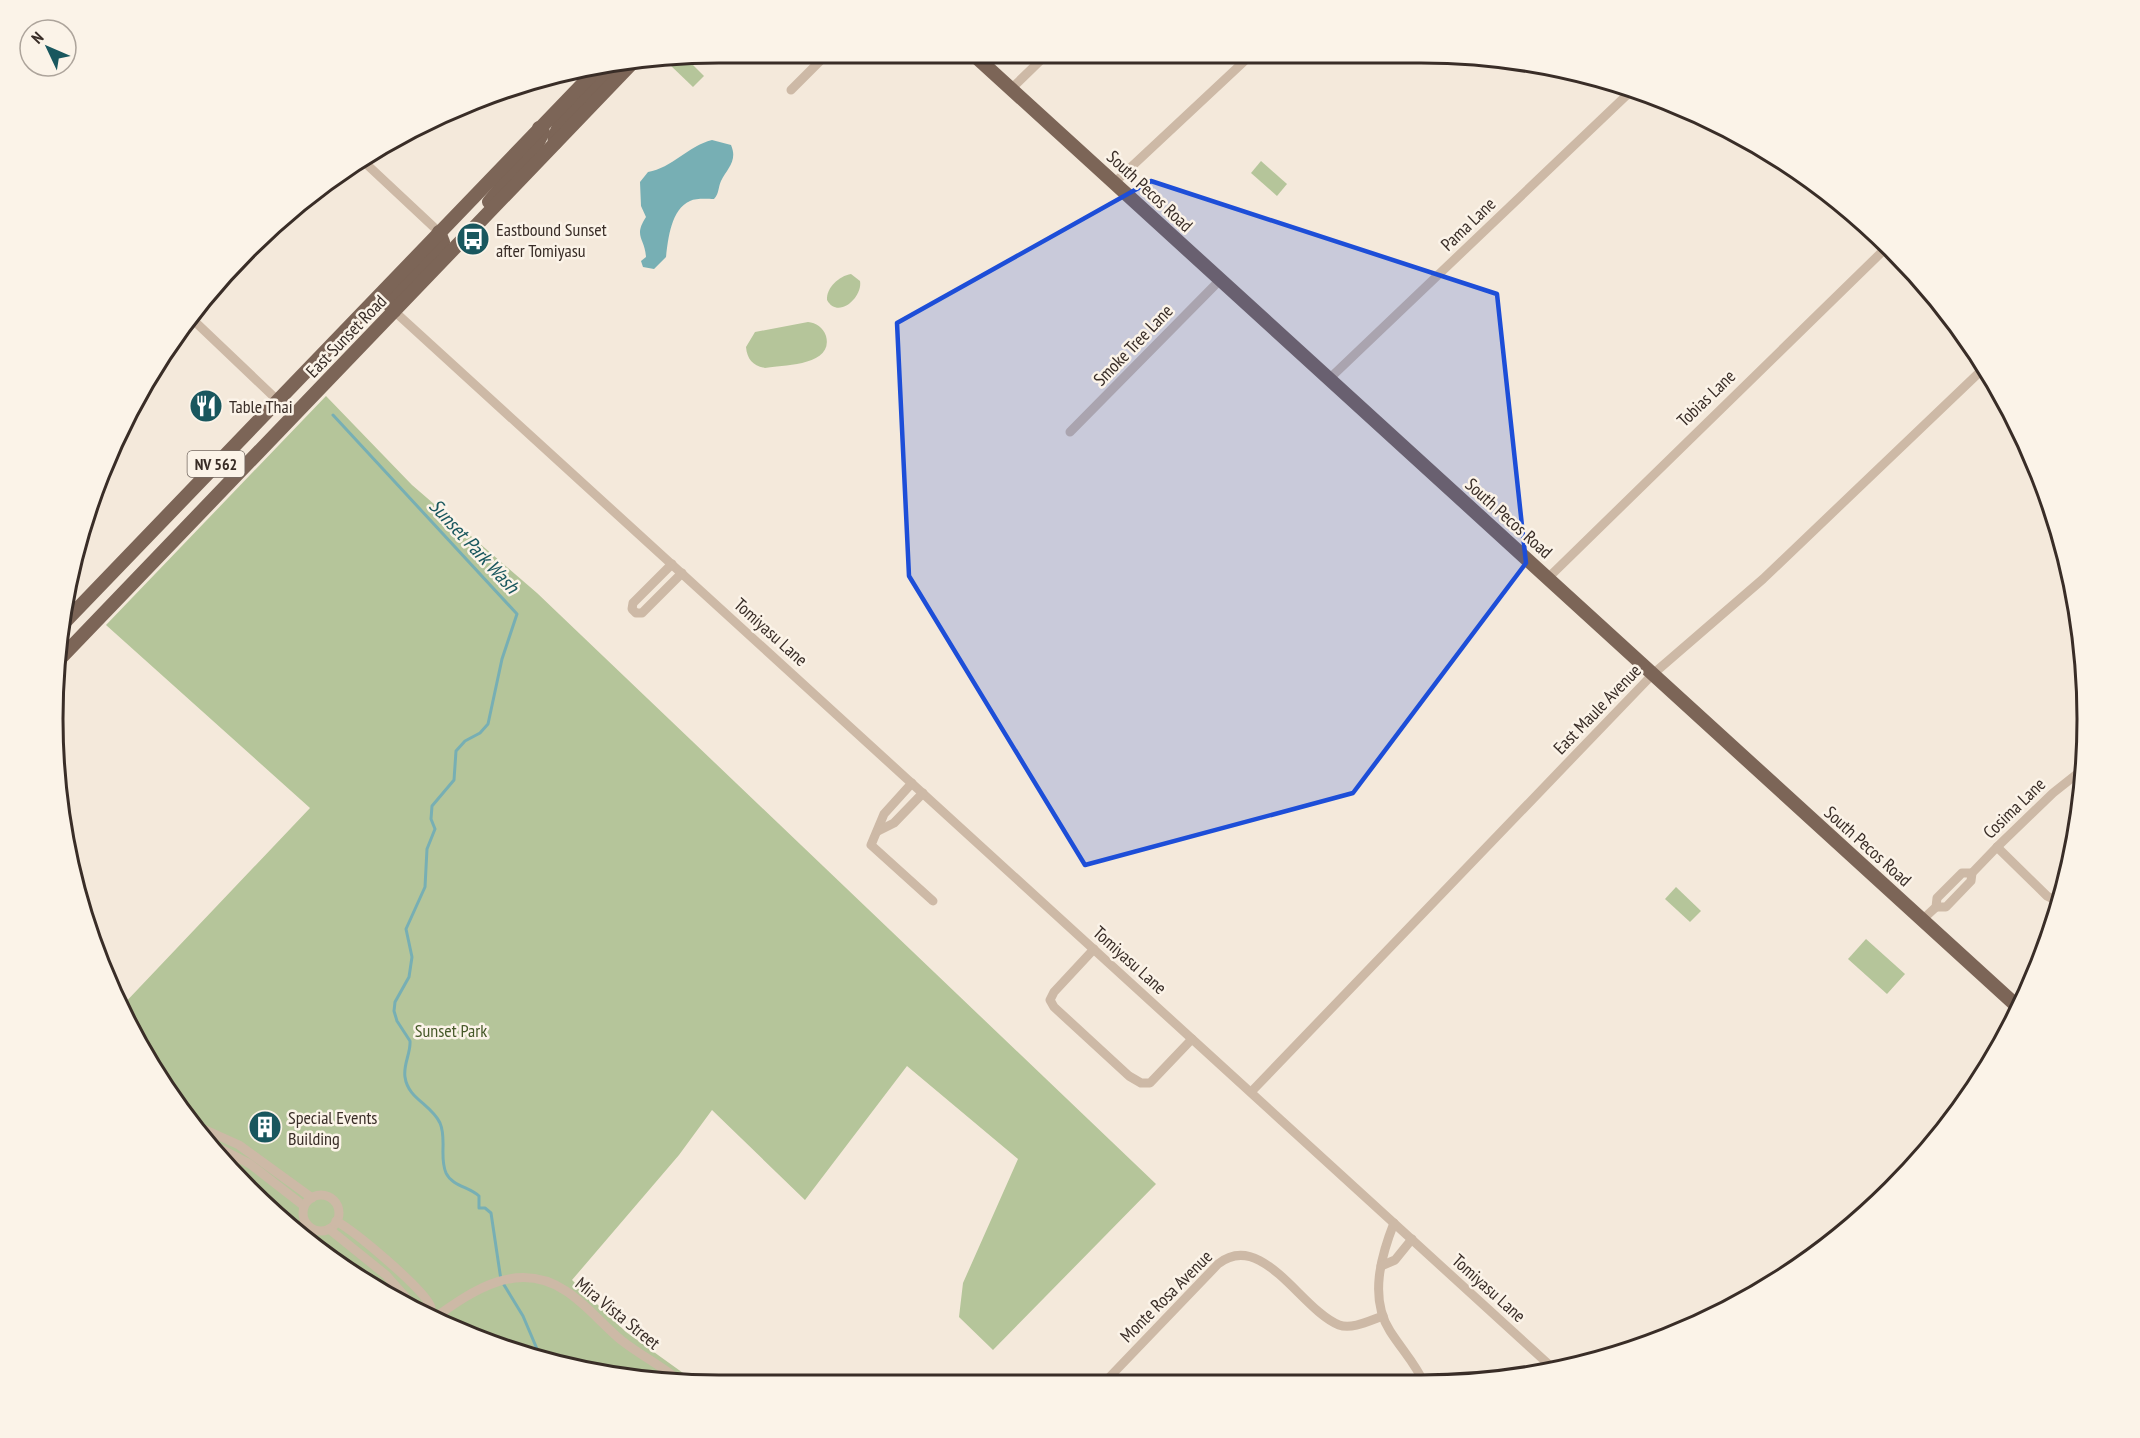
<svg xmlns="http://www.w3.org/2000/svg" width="2140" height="1438" font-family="'PT Sans Narrow',sans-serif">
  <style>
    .green { fill: #b5c59a }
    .water { fill: #77afb4 }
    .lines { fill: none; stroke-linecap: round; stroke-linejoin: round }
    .stream { stroke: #77afb4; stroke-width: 3 }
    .street { stroke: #cdb9a6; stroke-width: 9 }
    .primary { stroke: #7c6557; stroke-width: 14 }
    .marked { fill: #1d4ed8; fill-opacity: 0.2; stroke: #1d4ed8; stroke-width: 4.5; stroke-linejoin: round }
    .labels { text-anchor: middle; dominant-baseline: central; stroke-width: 5; stroke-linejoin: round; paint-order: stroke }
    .shield { fill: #fbf3e8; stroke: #736861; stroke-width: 1.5 }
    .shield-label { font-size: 16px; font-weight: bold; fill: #392d27 }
    .street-label { font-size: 18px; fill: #392d27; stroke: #fbf3e8 }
    .poi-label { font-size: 18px; fill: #392d27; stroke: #fbf3e8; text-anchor: start }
    .park-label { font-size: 18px; fill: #465929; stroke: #fbf3e8 }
    .water-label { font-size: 20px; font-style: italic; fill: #19575e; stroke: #fbf3e8 }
    .rim { fill: none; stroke: #392d27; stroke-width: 3 }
  </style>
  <rect width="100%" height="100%" fill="#f4e9db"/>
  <g class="green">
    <path d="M673 58H686L704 76 693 87 668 63Z"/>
    <path d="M1261 161 1287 184 1277 196 1251 173Z"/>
    <path d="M851 274 860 281C863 297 838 320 827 300 826 288 839 276 851 274Z"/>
    <path d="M808 322C816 323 823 327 826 336 834 366 783 365 765 368 753 366 747 359 746 347L755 332Z"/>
    <path d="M326 396 412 485 537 593 1156 1184 993 1350 959 1317 963 1283 1018 1159 907 1066 805 1200 712 1110 679 1155 572 1280 626 1332 697 1383 589 1373 424 1317 314 1248 248 1191 142 1052 120 1008 310 808 106 625Z"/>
    <path d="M1676 887 1701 911 1690 922 1665 899Z"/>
    <path d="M1866 939 1905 974 1887 994 1848 959Z"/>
  </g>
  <path class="water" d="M712 140 731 145C738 161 727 169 721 181 718 188 719 194 714 199 707 199 696 198 690 201 671 209 668 240 666 257L654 269 643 267 641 261 646 257C645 238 633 237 646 217L641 206 640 182 648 172C672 168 688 146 712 140Z"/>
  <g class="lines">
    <path class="stream" d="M333 415 517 614 502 659 488 724 480 733 465 741 456 751 454 780 432 806 431 819 435 829 427 849 425 887 406 929 412 957 409 977 395 1002 394 1011 397 1021 410 1041C411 1053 403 1064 405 1077 408 1099 431 1104 440 1123 447 1139 439 1157 446 1173 452 1186 470 1187 479 1196V1208H485L491 1213 501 1280 523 1316 540 1356"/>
    <g class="street">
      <path d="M1012 88 1046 55"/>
      <path d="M791 90 824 57"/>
      <path d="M361 159 439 232"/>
      <path d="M1114 183 1252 54"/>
      <path d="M394 311 1556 1371"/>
      <path d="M189 316 294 416"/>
      <path d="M1329 379 1630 92"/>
      <path d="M1070 432 1220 280"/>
      <path d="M672 564 633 603 632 609 636 613H642L682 573"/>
      <path d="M1548 578 1889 245"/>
      <path d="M912 783 884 814 871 845 933 901"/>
      <path d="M878 831 894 823 923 793"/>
      <path d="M1997 847 2047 896 2059 902"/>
      <path d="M1936 907H1946L1971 881 1972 873 1997 847 2053 793 2082 770"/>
      <path d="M1922 920 1936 907 1937 898 1962 873H1972"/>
      <path d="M1094 949 1054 992 1050 1000 1054 1007 1129 1076 1141 1083H1150L1192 1039"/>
      <path d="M1251 1092 1653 674 1763 579 1985 367"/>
      <path d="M199 1127 239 1145 312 1198"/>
      <path d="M213 1145 250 1164 304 1206"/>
      <circle cx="321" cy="1213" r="18"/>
      <path d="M336 1221C356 1232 420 1286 430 1305 432 1309 432 1314 433 1319"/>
      <path d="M1394 1223C1381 1256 1369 1298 1390 1331 1402 1350 1416 1364 1425 1385"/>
      <path d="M329 1229 386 1275 417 1310 433 1319"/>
      <path d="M1381 1266 1395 1260 1412 1239"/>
      <path d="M433 1319C473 1290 518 1259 566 1291 586 1304 602 1324 621 1340 640 1355 662 1366 681 1382"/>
      <path d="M1101 1386 1218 1264C1262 1229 1301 1310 1339 1325 1352 1330 1371 1320 1383 1316"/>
    </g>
    <g class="primary">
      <path d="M975 56 2019 1008"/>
      <path d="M555 143C549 125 601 81 613 63"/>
      <path d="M489 202 536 146 543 132 539 128"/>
      <path d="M394 311 391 307V300L443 242 439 232"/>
      <path d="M60 627 600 66"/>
      <path d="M55 664 637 58"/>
    </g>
  </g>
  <path class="marked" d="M1151 181 1497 294 1526 563 1353 793 1085 865 909 576 897 323Z"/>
  <defs>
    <g id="bus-disc" transform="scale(1.725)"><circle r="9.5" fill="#19575e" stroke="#fbf3e8"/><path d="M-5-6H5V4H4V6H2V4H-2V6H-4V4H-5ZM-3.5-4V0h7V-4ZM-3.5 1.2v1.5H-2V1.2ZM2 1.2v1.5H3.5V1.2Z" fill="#fff"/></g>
    <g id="restaurant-disc" transform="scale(1.725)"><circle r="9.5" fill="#19575e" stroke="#fbf3e8"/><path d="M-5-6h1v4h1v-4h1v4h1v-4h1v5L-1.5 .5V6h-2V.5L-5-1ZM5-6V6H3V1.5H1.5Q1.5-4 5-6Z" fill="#fff"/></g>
    <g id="building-disc" transform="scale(1.725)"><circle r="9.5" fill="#19575e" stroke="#fbf3e8"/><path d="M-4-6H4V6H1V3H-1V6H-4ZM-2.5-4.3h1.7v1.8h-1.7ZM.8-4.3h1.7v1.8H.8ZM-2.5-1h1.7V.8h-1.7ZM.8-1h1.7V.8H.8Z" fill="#fff"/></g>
  </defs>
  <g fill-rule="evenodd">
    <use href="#bus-disc" x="473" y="239"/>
    <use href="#restaurant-disc" x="206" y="406"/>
    <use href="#building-disc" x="265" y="1127"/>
  </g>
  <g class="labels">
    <rect class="shield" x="187.5" y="451" width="57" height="26" rx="4.5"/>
    <g class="shield-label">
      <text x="216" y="464">NV 562</text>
    </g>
    <g class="street-label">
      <text transform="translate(1150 191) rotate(43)">South Pecos Road</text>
      <text transform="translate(1468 224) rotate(-44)">Pama Lane</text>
      <text transform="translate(346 336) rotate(-46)">East Sunset Road</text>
      <text transform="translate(1133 345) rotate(-46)">Smoke Tree Lane</text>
      <text transform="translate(1706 398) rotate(-44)">Tobias Lane</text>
      <text transform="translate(1509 518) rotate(42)">South Pecos Road</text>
      <text transform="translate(771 632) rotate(42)">Tomiyasu Lane</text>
      <text transform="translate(1597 709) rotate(-46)">East Maule Avenue</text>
      <text transform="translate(2014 808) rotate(-44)">Cosima Lane</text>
      <text transform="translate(1868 846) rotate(42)">South Pecos Road</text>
      <text transform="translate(1130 960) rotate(42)">Tomiyasu Lane</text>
      <text transform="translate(1489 1288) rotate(42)">Tomiyasu Lane</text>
      <text transform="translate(1166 1296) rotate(-45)">Monte Rosa Avenue</text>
      <text transform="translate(618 1313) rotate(39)">Mira Vista Street</text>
    </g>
    <g class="poi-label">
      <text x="496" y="229">Eastbound Sunset<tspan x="496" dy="21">after Tomiyasu</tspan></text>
      <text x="229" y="406">Table Thai</text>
      <text x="288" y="1117">Special Events<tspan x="288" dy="21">Building</tspan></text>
    </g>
    <g class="park-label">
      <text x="451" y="1030">Sunset Park</text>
    </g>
    <g class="water-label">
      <text transform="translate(474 546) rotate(47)">Sunset Park Wash</text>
    </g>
  </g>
  <path d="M0 0H2140V1438H0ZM719 63H1421A656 656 0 0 1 2077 719V719A656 656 0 0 1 1421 1375H719A656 656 0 0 1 63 719V719A656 656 0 0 1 719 63Z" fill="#fbf3e8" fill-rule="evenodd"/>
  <path class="rim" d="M719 63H1421A656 656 0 0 1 2077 719V719A656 656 0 0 1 1421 1375H719A656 656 0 0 1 63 719V719A656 656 0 0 1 719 63Z"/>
  <g transform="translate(48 48) rotate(314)"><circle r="28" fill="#fbf3e8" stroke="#ada49b" stroke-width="1.5"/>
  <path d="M0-4.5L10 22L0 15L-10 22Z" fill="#19575e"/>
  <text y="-9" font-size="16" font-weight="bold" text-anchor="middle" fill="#392d27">N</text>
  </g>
</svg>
